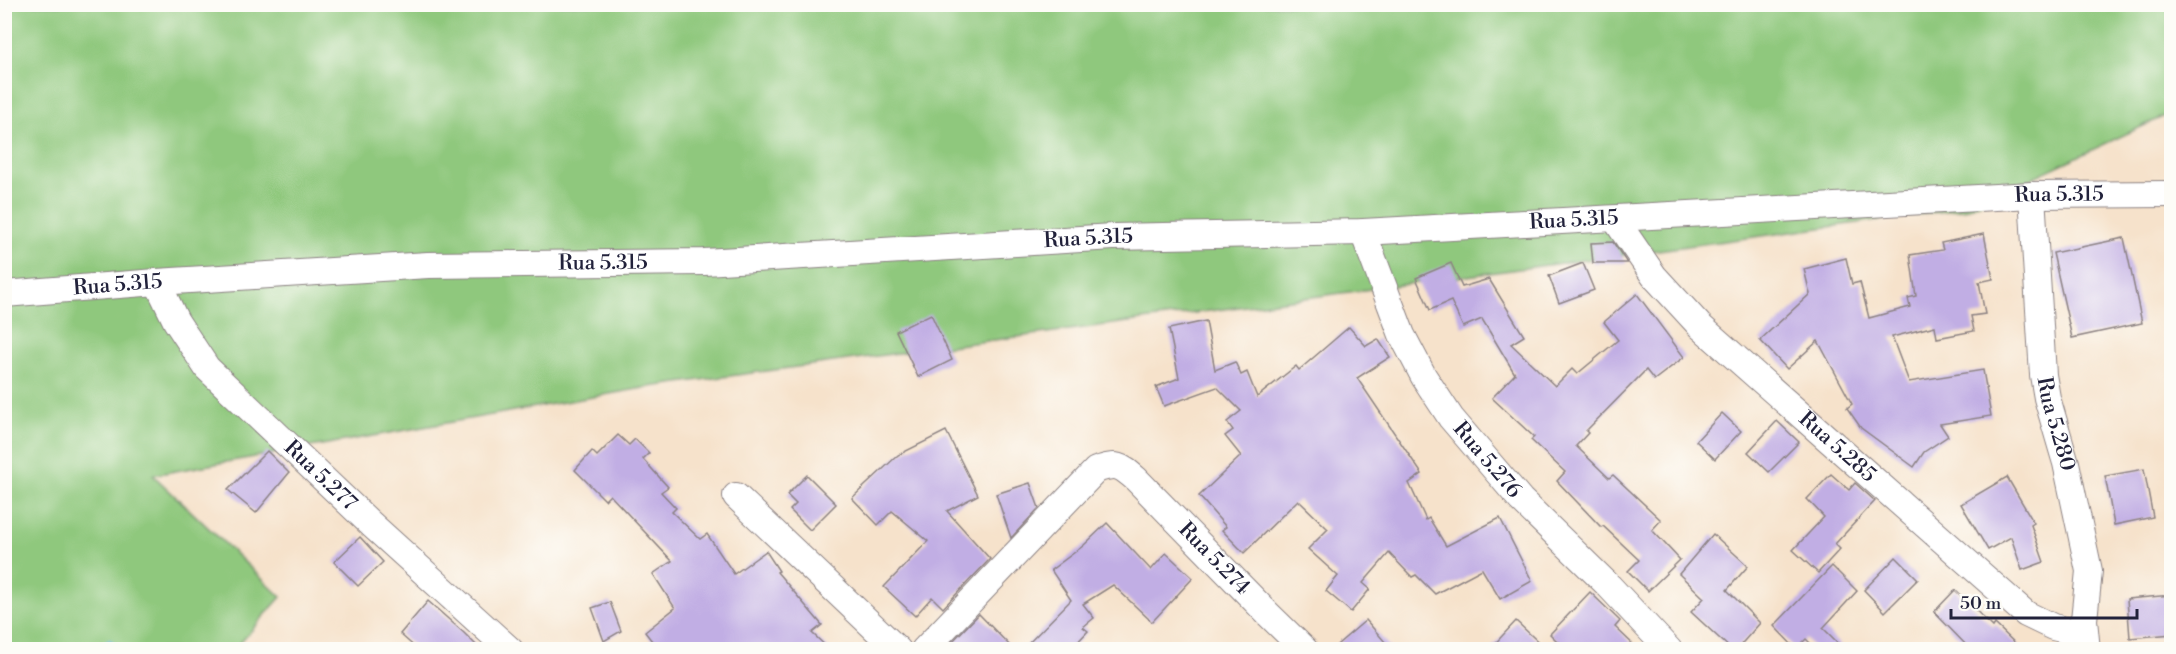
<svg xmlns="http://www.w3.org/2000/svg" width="2176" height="654" font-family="'Libre Bodoni',serif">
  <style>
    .green { fill: #8fc87d; stroke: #58755c; stroke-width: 1.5 }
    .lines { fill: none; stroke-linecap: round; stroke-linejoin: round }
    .stream { stroke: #57add4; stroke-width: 8 }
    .building { fill: #c1aee4 }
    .street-casing { stroke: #8c8283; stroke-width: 28 }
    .street { stroke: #fff; stroke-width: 26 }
    .labels { text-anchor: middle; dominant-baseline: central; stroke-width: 4.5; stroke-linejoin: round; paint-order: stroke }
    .street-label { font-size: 21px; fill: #22223b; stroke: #fdfcf7 }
  </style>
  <rect width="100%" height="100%" fill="#fdfcf7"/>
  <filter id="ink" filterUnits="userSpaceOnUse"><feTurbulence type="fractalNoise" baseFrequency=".0167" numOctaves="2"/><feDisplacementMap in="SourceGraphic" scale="12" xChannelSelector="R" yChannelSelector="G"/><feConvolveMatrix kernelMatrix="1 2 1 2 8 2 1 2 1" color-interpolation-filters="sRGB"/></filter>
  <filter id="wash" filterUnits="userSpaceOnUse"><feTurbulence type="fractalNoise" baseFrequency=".008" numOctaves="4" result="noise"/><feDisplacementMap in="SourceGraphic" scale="24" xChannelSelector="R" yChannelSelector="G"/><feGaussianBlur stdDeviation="1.35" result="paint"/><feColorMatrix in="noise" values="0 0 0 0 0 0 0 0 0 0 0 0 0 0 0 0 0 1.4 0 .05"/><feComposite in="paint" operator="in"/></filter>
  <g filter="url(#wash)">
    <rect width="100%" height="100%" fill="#f6e2cb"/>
    <path class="green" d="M4 5H2171V113L1968 208 649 387 153 475 281 597 235 649H5Z"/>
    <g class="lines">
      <path class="stream" d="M109 643 117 650"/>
    </g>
    <g id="blocks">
      <g class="building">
        <path d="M1984 234 1993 279 1979 282 1985 314 1971 316 1974 331 1937 338 1935 326 1892 337 1909 382 1983 370 1991 416 1940 424 1948 436 1924 452 1914 467 1861 428 1847 408 1852 404 1818 341 1787 369 1760 340 1810 294 1804 269 1846 258 1852 284 1860 282 1869 318 1910 307 1908 298 1916 296 1910 255 1943 250 1941 243Z"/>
        <path d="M2124 238 2142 323 2072 338 2053 253Z"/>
        <path d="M1613 242 1627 263H1593L1591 243Z"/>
        <path d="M1451 263 1462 287 1489 279 1524 336 1511 344 1555 386 1572 369 1577 374 1618 340 1604 322 1637 294 1684 357 1654 380 1646 370 1586 431 1588 433 1576 446 1609 478 1613 475 1661 520 1652 530 1680 560 1648 591 1628 571 1639 560 1603 526 1601 527 1557 481 1565 472 1531 440 1534 437 1492 398 1515 374 1482 319 1463 327 1451 301 1430 310 1416 278Z"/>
        <path d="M1583 263 1594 290 1559 303 1549 276Z"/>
        <path d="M931 314 952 360 918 377 896 331Z"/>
        <path d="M1206 321 1215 370 1235 362 1241 375 1247 372 1257 397 1296 366 1299 370 1349 327 1366 346 1378 339 1390 357 1357 378 1422 474 1409 483 1426 520 1429 518 1446 546 1500 518 1532 581 1500 599 1482 569 1435 594 1416 575 1412 577 1389 553 1363 583 1370 589 1351 612 1326 591 1338 576 1308 549 1328 529 1298 500 1244 553 1222 530 1226 527 1199 496 1241 456 1225 436 1233 430 1227 422 1241 411 1217 387 1164 406 1156 387 1179 378 1169 329Z"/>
        <path d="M1722 413 1741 431 1715 459 1696 441Z"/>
        <path d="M1777 421 1799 442 1769 472 1748 452Z"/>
        <path d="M946 431 978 495 947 511 990 559 943 608 932 597 915 616 884 587 928 541 892 511 878 525 852 498 898 455Z"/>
        <path d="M618 435 629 445 635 439 649 453 643 459 668 487 661 492 676 508 672 512 700 539 707 534 734 574 766 551 779 571 777 572 822 625 812 633 830 650H659L645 632 675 608 653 574 672 561 610 495 605 500 575 470 592 451 597 456Z"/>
        <path d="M267 451 289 473 256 513 228 490Z"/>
        <path d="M2144 469 2153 517 2114 525 2105 476Z"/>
        <path d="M1831 474 1849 490 1855 483 1875 501 1835 544 1840 549 1818 573 1793 550 1824 517 1807 499Z"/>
        <path d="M807 475 836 504 810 530 790 510 796 504 787 495Z"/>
        <path d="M2007 477 2034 523 2031 525 2044 562 2022 570 2011 537 1988 550 1961 504Z"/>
        <path d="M1030 483 1039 508 1011 538 996 494Z"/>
        <path d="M1107 523 1151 570 1166 553 1193 578 1152 622 1113 585 1083 604 1094 618 1083 627 1088 631 1070 650H1022L1071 600 1051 570 1083 546Z"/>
        <path d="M1713 534 1748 566 1727 590 1760 623 1736 650H1732L1691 612 1704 598 1679 574Z"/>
        <path d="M360 537 383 562 358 586 334 562Z"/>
        <path d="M1896 557 1918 579 1885 612 1864 590Z"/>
        <path d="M1832 566 1857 591 1823 628 1845 650H1817L1806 639 1796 649 1774 626Z"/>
        <path d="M1955 590 1993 627 1995 624 2022 650H1971L1934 612Z"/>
        <path d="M1590 592 1620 621 1615 627 1639 650H1566L1550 634Z"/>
        <path d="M2172 595V634L2130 638 2127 599Z"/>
        <path d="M428 601 464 633 481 650H418L400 634Z"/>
        <path d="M610 602 621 631 604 641 592 608Z"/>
        <path d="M979 614 1014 650H958L951 643Z"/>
        <path d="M1366 620 1392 650H1331Z"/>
        <path d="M1516 621 1547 650H1489Z"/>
      </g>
    </g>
  </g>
  <g filter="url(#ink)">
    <use href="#blocks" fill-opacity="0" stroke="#8c8283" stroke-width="1.5"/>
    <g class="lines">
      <g class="street-casing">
        <g id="street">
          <path id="s1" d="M2032 195 2043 375 2047 398 2066 463 2089 571 2084 620 2087 650"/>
          <path id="s2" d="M1615 219 1654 276 1700 326 2026 614 2053 627 2074 632 2084 620"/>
          <path id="s3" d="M1363 232 1402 335 1424 377 1451 418 1521 500 1609 586 1669 650"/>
          <path id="s4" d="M157 282 176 321 207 368 372 525 510 650"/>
          <path id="s5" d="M4 294 157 282 428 265 704 262 1113 237 1363 232 2032 195 2172 194"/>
          <path d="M736 496 898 650"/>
          <path id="s6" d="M924 650 1096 470C1117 463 1120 465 1136 479L1268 614 1305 650"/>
        </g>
      </g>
      <use href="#street" class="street"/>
    </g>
  </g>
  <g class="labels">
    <g class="street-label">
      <text stroke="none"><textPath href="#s5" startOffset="2058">Rua 5.315</textPath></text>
      <text stroke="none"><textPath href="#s5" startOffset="1572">Rua 5.315</textPath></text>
      <text stroke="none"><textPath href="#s5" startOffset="1086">Rua 5.315</textPath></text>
      <text stroke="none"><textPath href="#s5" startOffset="600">Rua 5.315</textPath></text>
      <text stroke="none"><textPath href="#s5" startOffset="114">Rua 5.315</textPath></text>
      <text stroke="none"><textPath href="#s1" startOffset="231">Rua 5.280</textPath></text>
      <text stroke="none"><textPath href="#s2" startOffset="320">Rua 5.285</textPath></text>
      <text stroke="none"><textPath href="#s3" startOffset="262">Rua 5.276</textPath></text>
      <text stroke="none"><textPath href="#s4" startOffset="256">Rua 5.277</textPath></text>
      <text stroke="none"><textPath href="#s6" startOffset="405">Rua 5.274</textPath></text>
    </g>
  </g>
  <rect width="2176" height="654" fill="none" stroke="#fdfcf7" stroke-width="24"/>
  <path d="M1951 609v9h186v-9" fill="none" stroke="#22223b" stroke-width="3"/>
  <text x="1960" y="609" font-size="18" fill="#22223b" stroke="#fdfcf7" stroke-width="4.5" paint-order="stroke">50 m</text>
</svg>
